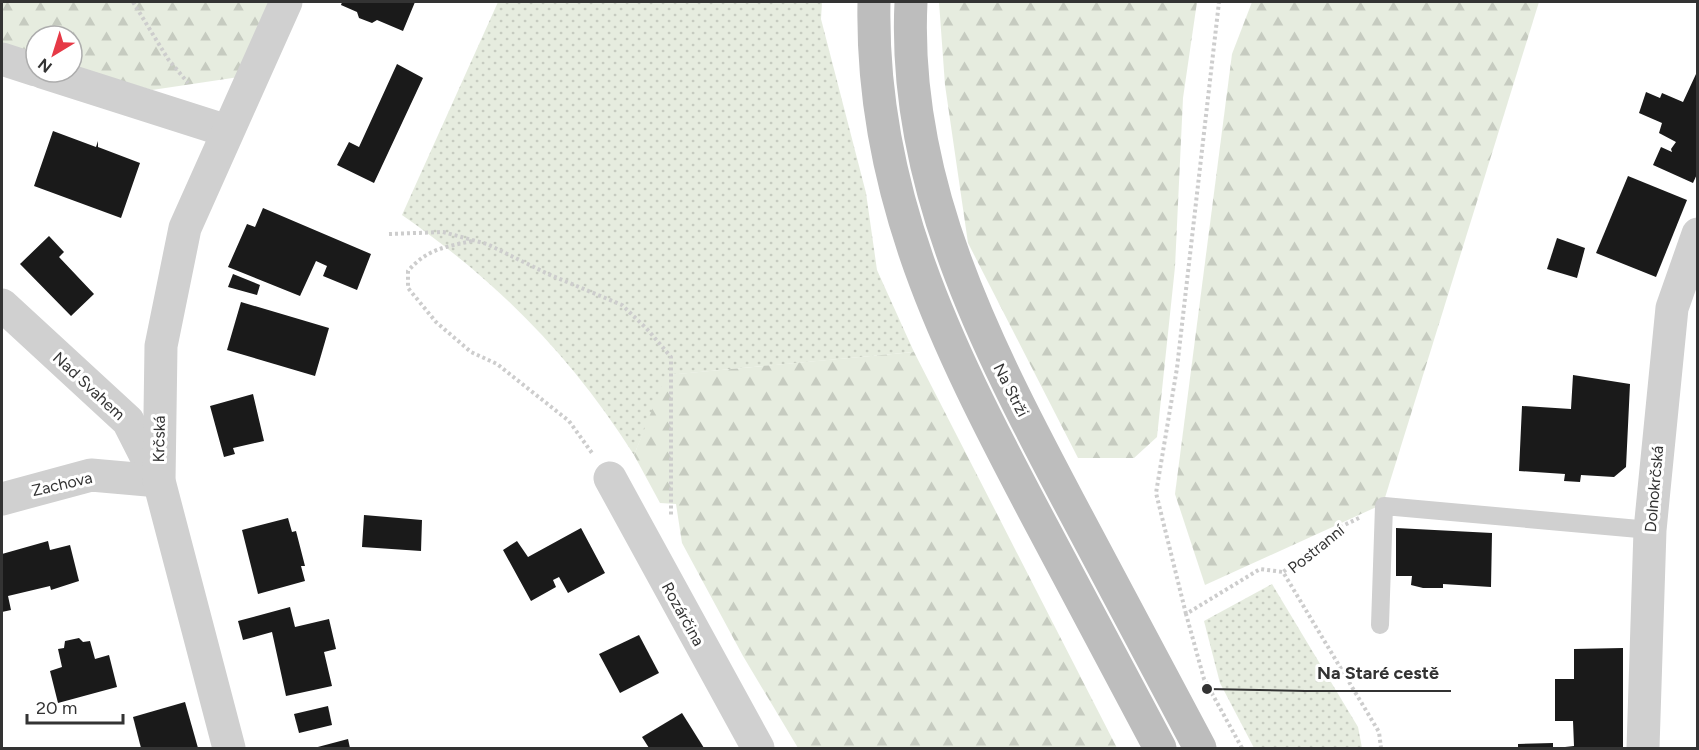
<svg xmlns="http://www.w3.org/2000/svg" width="1699" height="750" font-family="Figtree,sans-serif">
  <style>
    .grass { fill: url(#grass-dots) }
    .forest { fill: url(#forest-firs) }
    .building { fill: #1a1a1a }
    .lines { fill: none; stroke-linecap: round; stroke-linejoin: round }
    .path { stroke: #cdcdcd; stroke-width: 4; stroke-dasharray: 3 3; stroke-linecap: butt }
    .lane { stroke: #d0d0d0; stroke-width: 18 }
    .street { stroke: #d0d0d0; stroke-width: 33 }
    .secondary { stroke: #bdbdbd; stroke-width: 33 }
    .labels { text-anchor: middle; dominant-baseline: central; stroke-width: 6; stroke-linejoin: round; paint-order: stroke }
    .street-label { font-size: 16px; fill: #333; stroke: #fff }
    .leader { fill: none; stroke: #333; stroke-width: 2 }
    .callout-dot { fill: #333; stroke: #fff; stroke-width: 2 }
    .callout-label { font-size: 18px; text-anchor: middle; font-weight: bold; fill: #333; stroke: #fff; stroke-width: 6; stroke-linejoin: round; paint-order: stroke }
  </style>
  <defs>
    <pattern id="grass-dots" width="8" height="8" patternUnits="userSpaceOnUse" patternTransform="scale(1.5)"><rect width="8" height="8" fill="#e6ecdf"/><path d="M2 2h.1M6 6h.1" fill="none" stroke="#c6cbc0" stroke-width="1.8" stroke-linecap="round"/></pattern>
    <pattern id="forest-firs" width="22" height="20" patternUnits="userSpaceOnUse" patternTransform="scale(1.5)"><rect width="22" height="20" fill="#e6ecdf"/><path d="M5 1l3.5 6h-7zM16 11l3.5 6h-7z" fill="#c6cbc0"/></pattern>
  </defs>
  <rect width="100%" height="100%" fill="#fff"/>
  <g class="grass">
    <path d="M498 2H822L821 19 866 193 877 270 914 352 668 375 634 455C571 356 498 282 402 215Z"/>
    <path d="M1272 584 1358 727 1362 748H1254L1220 683 1204 621Z"/>
  </g>
  <g class="forest">
    <path d="M2 2H274L239 77 152 90 72 67V36H36V56L2 46Z"/>
    <path d="M939 2H1197L1183 98 1175 267 1157 437 1134 458H1078L968 243 945 85Z"/>
    <path d="M1252 2H1539L1383 504 1205 585 1175 494 1232 54Z"/>
    <path d="M914 352 1117 748H798L743 656 682 543 676 504 660 503 634 455 666 375Z"/>
  </g>
  <g class="building">
    <path d="M342 2H415L403 31 377 20 372 23 359 18 357 12 341 5Z"/>
    <path d="M397 64 423 78 374 183 337 165 349 142 359 147Z"/>
    <path d="M1696 74 1698 172 1693 183 1653 165 1661 147 1672 152 1671 149 1676 142 1659 133 1662 123 1639 113 1646 92 1660 98 1662 93 1683 102Z"/>
    <path d="M53 131 96 147 98 141V147L140 163 121 218 34 186Z"/>
    <path d="M1628 176 1687 200 1656 277 1596 253Z"/>
    <path d="M263 208 371 254 357 290 323 276 327 266 316 261 300 296 228 267 247 224 255 227Z"/>
    <path d="M49 236 64 252 59 257 94 294 71 316 20 264Z"/>
    <path d="M1557 238 1585 248 1577 278 1547 269Z"/>
    <path d="M233 274 260 285 257 295 228 287Z"/>
    <path d="M241 302 329 328 315 376 227 350Z"/>
    <path d="M1573 375 1630 384 1626 467 1614 477 1581 475 1580 482 1564 481 1565 474 1519 471 1522 406 1571 409Z"/>
    <path d="M253 394 264 441 233 448 235 454 224 457 210 406Z"/>
    <path d="M364 515 422 520 421 551 362 547Z"/>
    <path d="M288 518 292 532 296 531 305 566H301L305 581 258 594 242 530Z"/>
    <path d="M581 528 605 573 568 593 559 577 553 580 556 587 531 601 503 550 517 541 528 557Z"/>
    <path d="M1396 528 1492 533 1491 587 1443 584V588H1423L1411 585 1412 576H1396Z"/>
    <path d="M48 541 50 550 70 545 79 581 51 590 50 586 8 596 11 610 2 612V554Z"/>
    <path d="M290 607 295 627 329 619 336 649 324 652 332 686 286 696 272 632 243 640 238 621Z"/>
    <path d="M639 635 659 673 620 693 599 654Z"/>
    <path d="M79 638 83 642 90 641 95 659 109 655 117 687 58 703 50 671 62 667 58 649 64 648 65 641Z"/>
    <path d="M1623 648V748H1556L1574 746 1573 721H1555V679H1574V649Z"/>
    <path d="M185 702 198 748H141L133 717Z"/>
    <path d="M328 706 332 725 299 733 294 714Z"/>
    <path d="M682 713 704 748H649L642 737Z"/>
    <path d="M348 739 350 748H314Z"/>
    <path d="M1553 743V748H1518V744Z"/>
  </g>
  <g class="lines">
    <g class="path">
      <path d="M133 2 168 59 188 83"/>
      <path d="M389 234 443 232 487 244 548 274 622 305 647 329 671 357V517"/>
      <path d="M472 241C445 247 427 249 408 271V288L436 322 471 352 497 364 569 421 592 453"/>
      <path d="M1359 518 1338 528 1283 572 1379 732 1381 748"/>
      <path d="M1186 614 1156 493 1177 368 1219 2"/>
      <path d="M1242 748 1204 679 1186 614 1260 569 1283 572"/>
    </g>
    <path class="lane" d="M1380 625 1384 506 1650 530"/>
    <g class="street">
      <path d="M2 59 36 70"/>
      <path d="M42 72 227 131"/>
      <path d="M2 305 128 421 156 476"/>
      <path d="M610 478 758 748"/>
      <path d="M2 499 91 475 159 481"/>
      <path d="M229 748 159 481 161 346 185 228 286 2"/>
      <path d="M1643 748 1650 530 1672 308 1698 234"/>
    </g>
    <g class="secondary">
      <path d="M874 2C870 194 947 346 1034 511 1076 590 1118 669 1160 748"/>
      <path d="M911 2C902 183 986 345 1068 500 1112 583 1156 666 1200 748"/>
    </g>
  </g>
  <g class="labels">
    <g class="street-label">
      <text transform="translate(89 386) rotate(43)">Nad Svahem</text>
      <text transform="translate(1011 390) rotate(63)">Na Strži</text>
      <text transform="translate(159 439) rotate(-89)">Krčská</text>
      <text transform="translate(62 484) rotate(-13)">Zachova</text>
      <text transform="translate(1654 489) rotate(-85)">Dolnokrčská</text>
      <text transform="translate(1316 549) rotate(-39)">Postranní</text>
      <text transform="translate(683 614) rotate(61)">Rozárčina</text>
    </g>
  </g>
  <path class="leader" d="M1207 689L1305 691H1451"/>
  <circle class="callout-dot" cx="1207" cy="689" r="6"/>
  <g class="callout-label">
    <text x="1378" y="679">Na Staré cestě</text>
  </g>
  <rect width="1699" height="750" fill="none" stroke="#333333" stroke-width="6"/>
  <g transform="translate(54 54) rotate(218)"><circle r="28" fill="#ffffff" stroke="#adadad" stroke-width="1.5"/>
  <path d="M0-4.5L10 22L0 15L-10 22Z" fill="#e63946"/>
  <text y="-9" font-size="16" font-weight="bold" text-anchor="middle" fill="#333333">N</text>
  </g>
  <path d="M27 714v9h96v-9" fill="none" stroke="#333333" stroke-width="3"/>
  <text x="36" y="714" font-size="18" fill="#333333" stroke="#ffffff" stroke-width="4.5" paint-order="stroke">20 m</text>
</svg>
